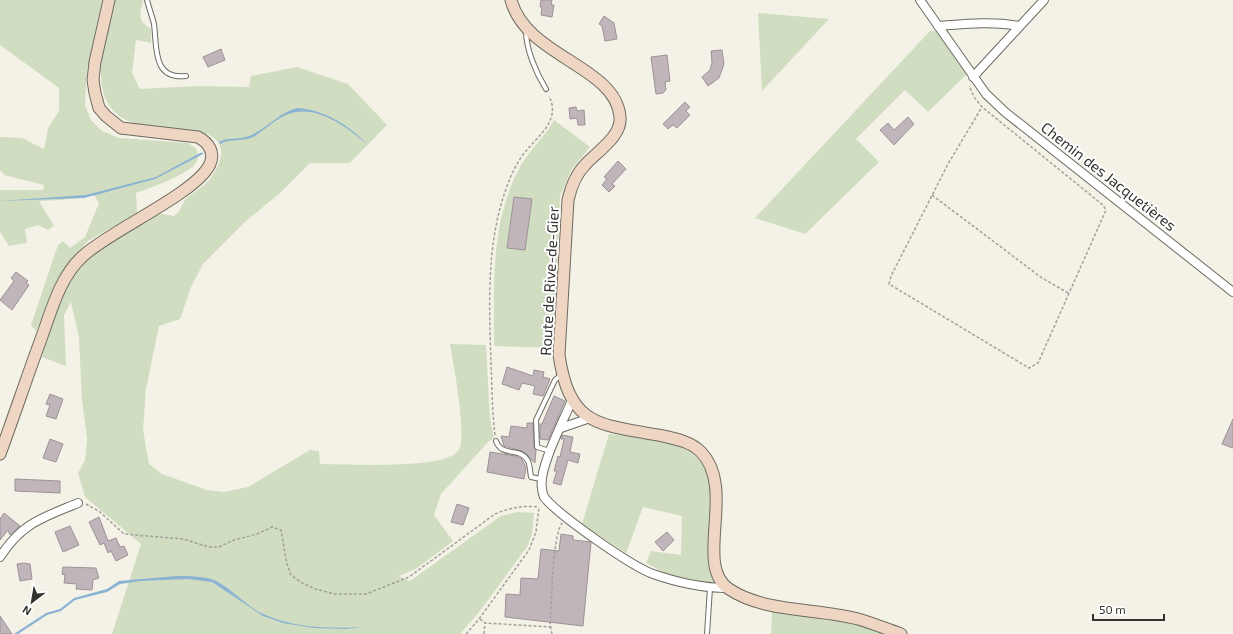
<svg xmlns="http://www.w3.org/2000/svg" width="1233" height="634" font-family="'Exo 2',sans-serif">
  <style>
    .green { fill: #d0ddc0 }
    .water { fill: #8ab2d3 }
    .building { fill: #c0b5bb; stroke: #9c9297 }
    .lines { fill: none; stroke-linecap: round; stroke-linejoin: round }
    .service-casing { stroke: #6d6b62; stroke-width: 6 }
    .minor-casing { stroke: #6d6b62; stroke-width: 10 }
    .secondary-casing { stroke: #6d6b62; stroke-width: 13 }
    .path { stroke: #a2a098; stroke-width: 1.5; stroke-dasharray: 3 2; stroke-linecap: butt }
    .service { stroke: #fff; stroke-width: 4 }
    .minor { stroke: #fff; stroke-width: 8 }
    .secondary { stroke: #eed6c2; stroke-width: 11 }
    .labels { text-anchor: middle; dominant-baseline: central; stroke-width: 4; stroke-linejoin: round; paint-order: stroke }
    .street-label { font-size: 15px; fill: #33322e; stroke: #fff }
  </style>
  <rect width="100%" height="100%" fill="#f4f2e7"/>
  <g class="green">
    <path d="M0 0H102L87 69 85 105 91 120 102 131 119 138 188 143 196 148C198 154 199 158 196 163 189 174 148 189 136 193L137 213 88 241 67 265 36 331 31 325 58 245 63 241 70 248 85 237 99 203 94 195 61 200 39 201 54 226 48 230 38 225 25 229 27 243 9 246 0 232V190H43L44 185 4 175 0 170V137L22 138 44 149 48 128 59 111V88L0 45Z"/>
    <path d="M114 0H143C140 15 137 20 151 29V43L136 40 132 73 140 89 198 86 249 87 251 76 297 67 348 84 387 125 350 163H310L280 193 246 221 203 264 191 287 180 319 159 326 146 389 143 430 149 464 162 474 207 490 224 492 248 487 310 450 319 451 320 464C346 464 443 470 458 451 468 439 453 362 450 344L486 345 490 418 494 438 489 441 441 494 434 515 453 541 416 569 399 576 410 581 501 516 518 512 534 513 532 534 527 547 480 611 460 634H112L141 544 85 497 78 473 85 460 87 439 82 400 79 338 71 302 64 315 66 366 42 357C61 295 72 258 134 227 141 223 153 214 162 214 165 214 170 215 174 216 182 211 180 205 186 199 193 192 204 187 210 179 223 161 229 140 203 133 186 130 169 128 151 125 145 124 136 124 130 122 82 102 106 37 114 0Z"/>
    <path d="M758 13 829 19 762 91Z"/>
    <path d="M930 31H936L967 74 928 112 905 90 856 139 879 162 805 234 755 218Z"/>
    <path d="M554 120 590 147 571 170 560 196 554 348 494 346C494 286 490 222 520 167 529 150 545 137 554 120Z"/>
    <path d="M609 434C663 439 716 440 712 510 711 526 707 546 709 562 710 569 712 576 714 582L711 585 671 576 646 563 651 551 681 555 682 516 643 507 626 553 582 524Z"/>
    <path d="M772 611 853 623 883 634H771Z"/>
  </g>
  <g class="water">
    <path d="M298 108C325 110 350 126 368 145 347 127 315 102 286 115 274 120 265 130 253 137 243 142 230 138 220 144L219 142C228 137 237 140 246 137 266 131 278 112 298 108Z"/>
    <path d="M202 152 203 154 155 179 84 198 0 201 86 195 156 177Z"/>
    <path d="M177 576C188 576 206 576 216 581 231 588 245 605 261 613 292 628 330 629 364 627L345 629 314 628 283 623 263 616 212 582 188 579 141 581 120 584 107 592 75 600 61 611 47 615 18 634H14L46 613 60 609 74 598 107 589 119 581Z"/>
  </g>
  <g class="building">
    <path d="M541 0H552L551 5H554L552 17 541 15 542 7H540Z"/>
    <path d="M604 16 614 23 617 39 605 41 602 26 599 24Z"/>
    <path d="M221 49 225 60 208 67 203 57Z"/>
    <path d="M722 50 724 64 719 78 708 86 702 77 710 70 712 63 711 51Z"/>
    <path d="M667 55 670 81 665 82 666 90 663 93 656 94 651 57Z"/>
    <path d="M685 102 690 107 686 111 690 115 677 128 673 125 668 129 663 124Z"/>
    <path d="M576 107 577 111 584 110 585 125H578L577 118 570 119 569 108Z"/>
    <path d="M908 117 914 124 894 145 880 130 888 123 894 130Z"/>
    <path d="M618 161 626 169 612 184 615 186 609 192 602 185 607 179 604 177Z"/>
    <path d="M514 197 532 199 525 250 507 248Z"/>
    <path d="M16 272 28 281 26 283 29 285 12 310 0 300 14 281 11 278Z"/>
    <path d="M507 367 533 376 534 370 544 372 543 377 550 379 543 396 533 394 535 386 522 383 519 390 502 384Z"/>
    <path d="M50 394 63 399 56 419 46 416 50 405 46 404Z"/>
    <path d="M554 396 565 401 548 440 540 439V424H542Z"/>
    <path d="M1233 419V448L1222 444Z"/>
    <path d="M527 423H533L534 447 536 450 535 463 522 451 504 446 501 436 509 437 511 426 527 428Z"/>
    <path d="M562 435 573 437 570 452 580 454 578 463 568 460 561 485 553 483 557 471H554L558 456 560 457 564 439H561Z"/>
    <path d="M50 439 63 444 56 462 43 458Z"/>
    <path d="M490 452 515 456 522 459 526 468 524 479 487 472Z"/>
    <path d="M15 479 60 481V493L15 491Z"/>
    <path d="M457 504 469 508 463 525 451 522Z"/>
    <path d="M4 513 20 526 10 535 8 530 0 540V519Z"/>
    <path d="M99 517 108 541 116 538 120 547 124 546 128 555 116 561 111 551 108 553 104 543 100 545 89 522Z"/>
    <path d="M70 526 79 545 63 552 55 532Z"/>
    <path d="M667 532 674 540 663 551 655 542Z"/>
    <path d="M561 534 573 536V540L591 542 583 626 505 617 506 594 520 595 521 578 538 579 541 549 559 551Z"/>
    <path d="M24 563 30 564 32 579 20 581 17 564Z"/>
    <path d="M63 567 96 568 99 578 93 580 92 590 76 589 77 584 64 583 65 575 62 574Z"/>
    <path d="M0 616 12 634H0Z"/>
  </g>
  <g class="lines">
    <g class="service-casing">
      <g id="service">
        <path d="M147 0C149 8 152 16 154 24 157 46 152 80 186 76"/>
        <path d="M526 31C526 49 536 73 546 89"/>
        <path d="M496 441C502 458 520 446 528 461 530 465 530 472 531 477L541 479"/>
        <path d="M550 451 537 447 536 420 555 380 561 375"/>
        <path d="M707 634 710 588"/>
      </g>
    </g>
    <g class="minor-casing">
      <g id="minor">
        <path d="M920 0 986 94 1005 112 1233 292"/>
        <path d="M938 26C965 24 992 21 1019 26"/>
        <path d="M973 77 1044 0"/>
        <path d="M572 400C564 420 538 469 542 488 542 491 543 494 544 497 558 515 631 566 653 574 676 582 702 588 727 588"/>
        <path d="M561 428 590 418"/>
        <path d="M0 557C22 523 42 518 78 503"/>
      </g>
    </g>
    <g class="secondary-casing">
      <g id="secondary">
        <path d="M511 0C526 57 616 66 620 117 622 137 596 152 585 165 575 175 571 187 568 200L559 355C570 429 601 424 663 436 677 439 691 442 701 452 737 489 693 565 729 589 765 613 817 608 858 619 872 623 887 629 901 634"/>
        <path d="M0 454C14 416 27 377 41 339 51 312 60 276 83 256 111 230 197 193 210 164 215 152 209 143 198 137L121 128 106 116 99 108 95 93 93 80 95 62 109 0"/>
      </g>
    </g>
    <g class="path">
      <path d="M970 88 974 97 982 107 1103 205 1106 210 1038 363 1029 368 889 284 891 276 948 164 982 107"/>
      <path d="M932 195 1042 278 1070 294"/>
      <path d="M495 435C492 410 492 386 491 362 489 302 486 238 509 181 513 171 518 161 525 152 539 135 561 120 549 96"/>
      <path d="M86 504 100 512 124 534 183 539 209 547H219L234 540 257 534 272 527 281 530 287 564 291 575 302 583 315 589 335 594H366L409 577 495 514C509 508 524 505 539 507"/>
      <path d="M480 619 485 623 551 627"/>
      <path d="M466 634 479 619 529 550 536 532 539 507"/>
      <path d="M484 634 485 623"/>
      <path d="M552 634 550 623C552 601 552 538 562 523"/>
    </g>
    <use href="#service" class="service"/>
    <use href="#minor" class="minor"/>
    <use href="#secondary" class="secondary"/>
  </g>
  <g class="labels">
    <g class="street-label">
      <text transform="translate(1109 176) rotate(38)">Chemin des Jacquetières</text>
      <text transform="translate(549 281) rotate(-87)">Route de Rive-de-Gier</text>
    </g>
  </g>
  <g transform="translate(32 602) rotate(211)" stroke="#ffffff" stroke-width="3" paint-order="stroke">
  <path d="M0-3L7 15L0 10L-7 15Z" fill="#33322e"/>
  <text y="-6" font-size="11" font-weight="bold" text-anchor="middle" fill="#33322e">N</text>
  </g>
  <path d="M1093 614v6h71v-6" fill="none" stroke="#33322e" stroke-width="2"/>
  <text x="1099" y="614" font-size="12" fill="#33322e" stroke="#ffffff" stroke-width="3" paint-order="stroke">50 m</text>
</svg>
